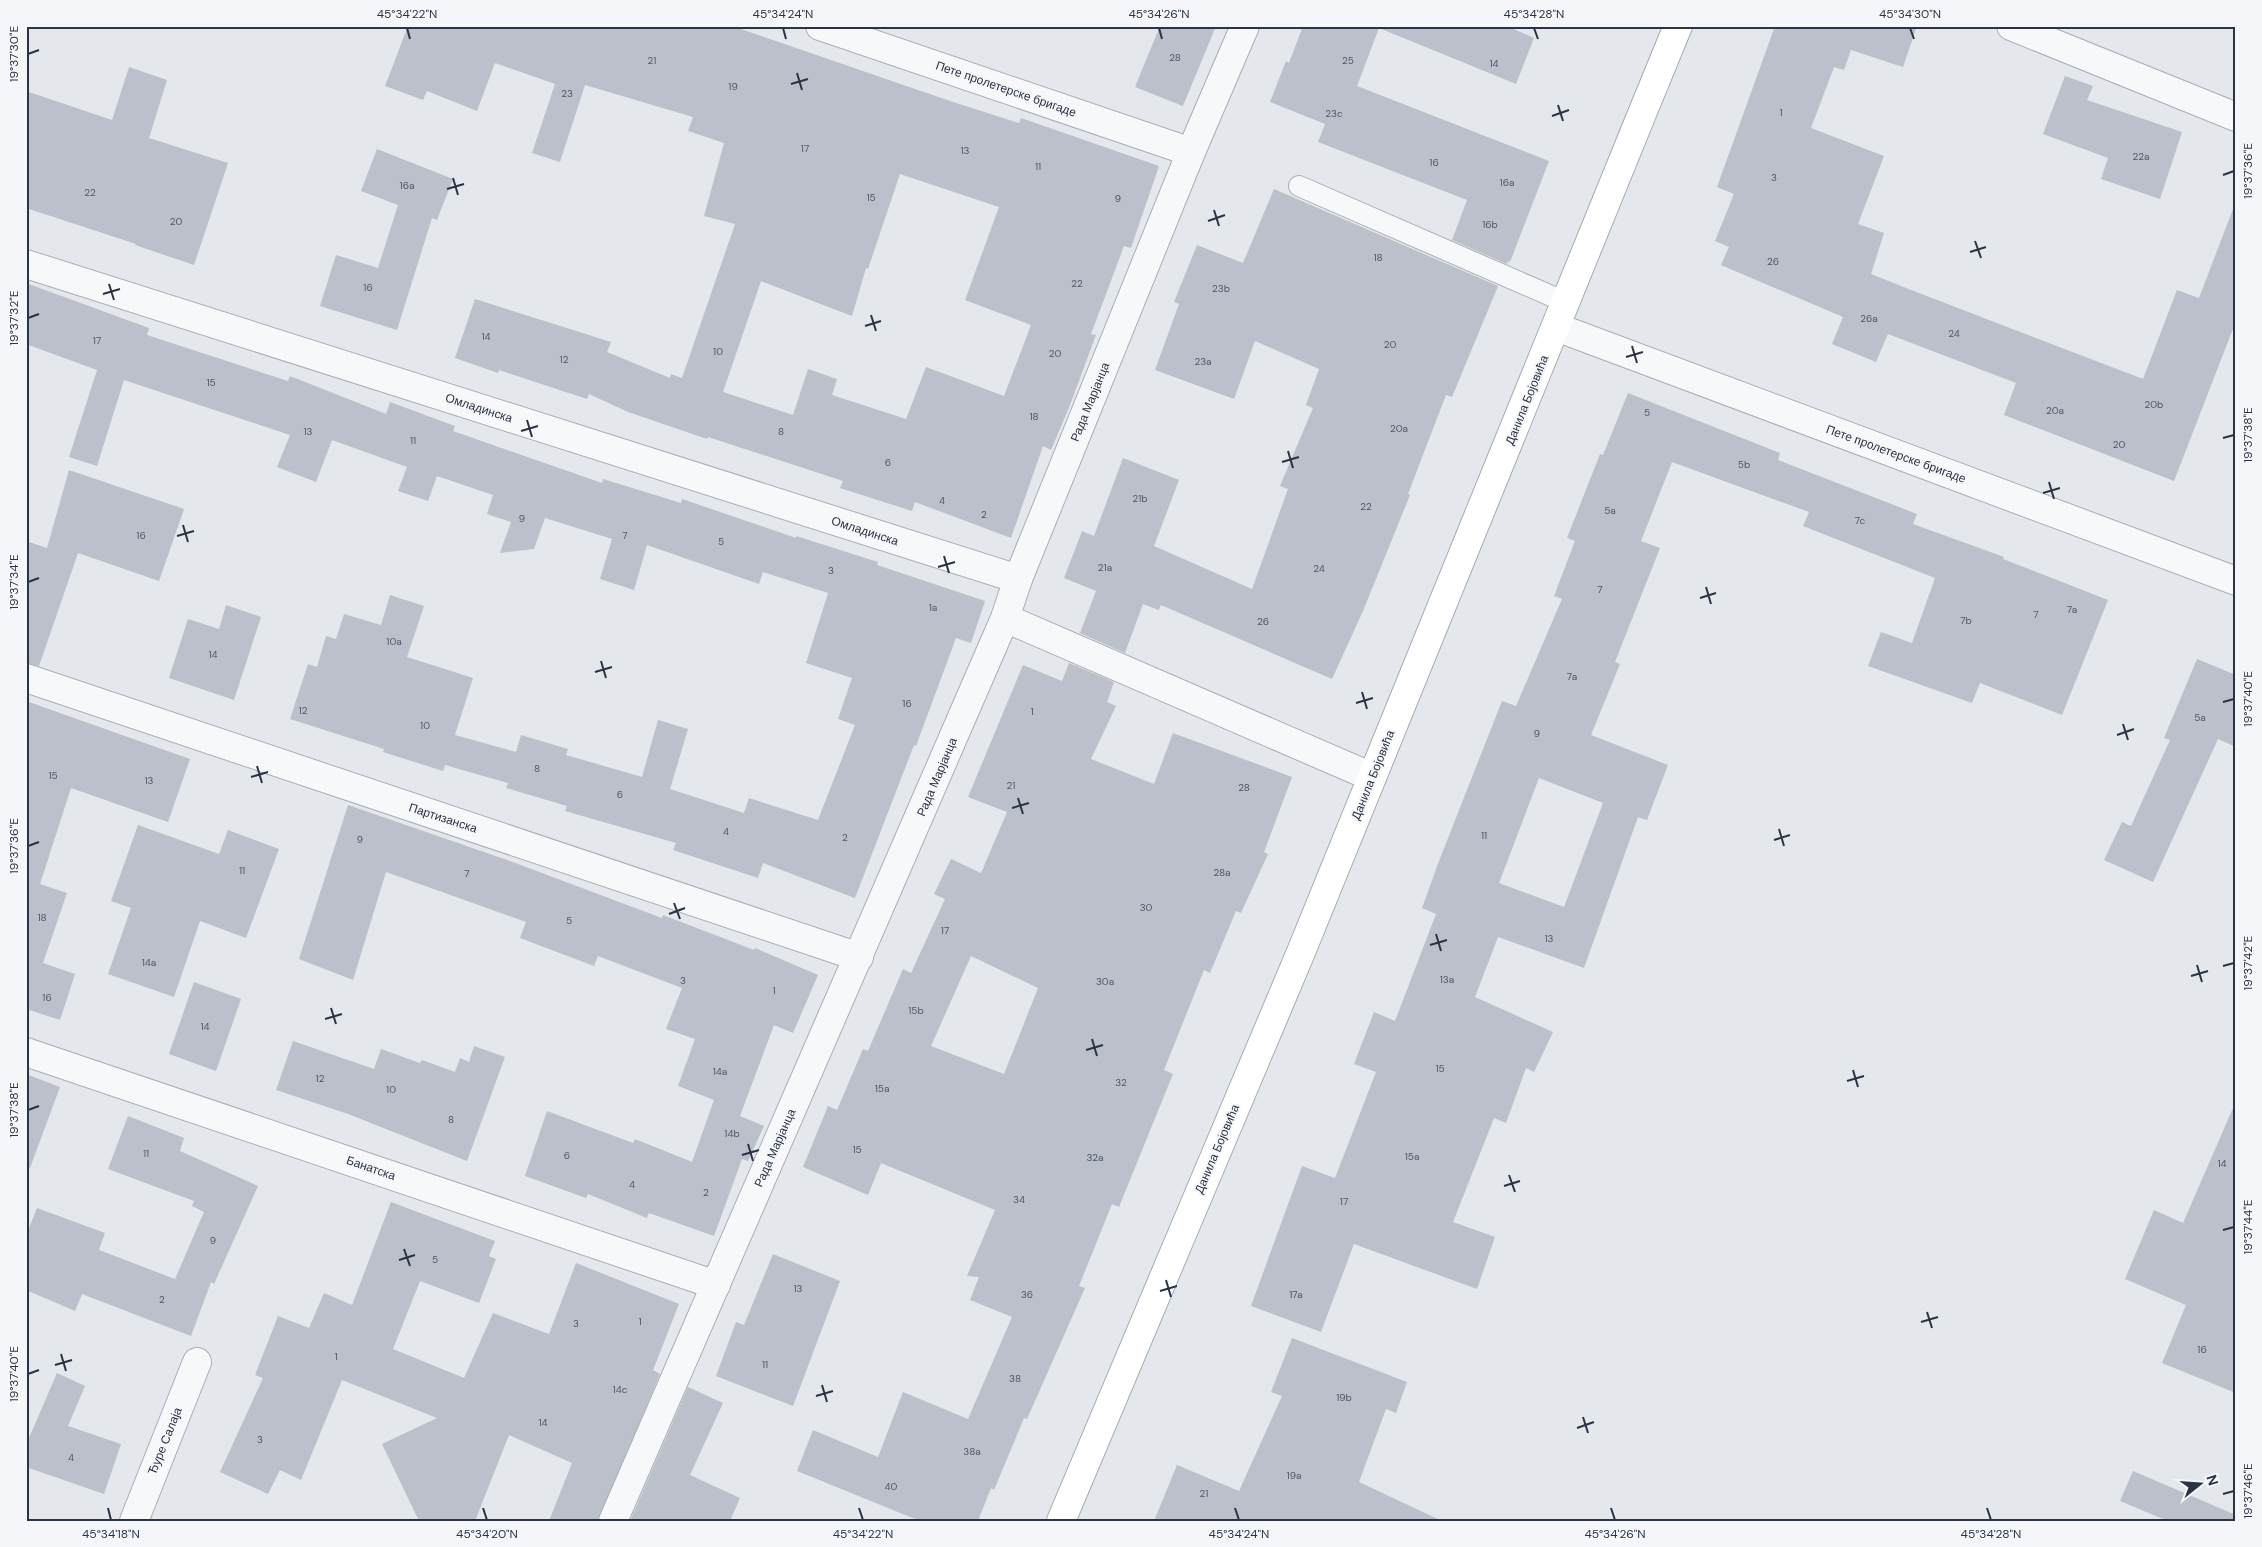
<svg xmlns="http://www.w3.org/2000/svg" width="2262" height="1547" font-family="'DM Sans',sans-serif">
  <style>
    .building { fill: #bbc0ca; fill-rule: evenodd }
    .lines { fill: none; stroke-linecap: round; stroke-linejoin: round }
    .service-casing { stroke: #a9aeb7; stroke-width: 22 }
    .minor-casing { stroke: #a9aeb7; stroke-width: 30 }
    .primary-casing { stroke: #a3abb8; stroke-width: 30 }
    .service { stroke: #f7f8fa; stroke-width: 20 }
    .minor { stroke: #f7f8fa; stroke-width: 28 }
    .primary { stroke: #fff; stroke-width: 28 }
    .ticks { fill: none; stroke: #2b3445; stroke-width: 2 }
    .labels { text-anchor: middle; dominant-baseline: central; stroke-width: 4; stroke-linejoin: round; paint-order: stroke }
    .number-label { font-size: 10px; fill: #4f5766 }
    .street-label { font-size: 12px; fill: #2b3445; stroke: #f4f6f9 }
    .neatline { fill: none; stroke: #2b3445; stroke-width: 2 }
    .ticks-label { font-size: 12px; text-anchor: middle; fill: #2b3445 }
  </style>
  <rect width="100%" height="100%" fill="#e4e7ec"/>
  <g class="building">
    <path d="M408 26H732L950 101 1019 123 1021 118 1159 166 1131 248 1124 246 1091 334 1096 335 1070 405 1051 450 1043 446 1011 538 915 502 912 511 840 488 843 481 708 437 707 439 628 412 589 394 587 399 499 370 498 373 455 358 475 299 611 342 607 352 670 378 671 374 682 378 735 224 704 216 724 143 688 131 693 117 585 85 560 162 532 153 555 84 495 63 477 111 427 91 423 100 385 86ZM900 174 999 207 965 300 1031 325 1004 396 926 367 906 419 832 395 837 379 808 369 793 415 723 392 761 281 852 316 866 268 868 269Z"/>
    <path d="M1160 26H1216L1183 106 1135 87Z"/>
    <path d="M1303 26H1507L1534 38 1516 84 1379 28 1357 86 1549 161 1510 262 1508 261 1507 264 1452 240 1467 200 1318 142 1325 124 1270 102 1286 61 1289 63Z"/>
    <path d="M1775 26H1917L1903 67 1851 50 1844 70 1834 67 1811 128 1884 156 1858 224 1884 233 1871 274 1906 288 2143 379 2177 290 2199 298 2233 209H2236V321L2174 481 2004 415 2016 383 1888 334 1876 362 1832 344 1843 317 1721 265 1729 247 1715 241 1734 194 1717 187Z"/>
    <path d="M129 67 167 80 149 138 228 163 194 265 135 245 136 244 26 208V91L112 120Z"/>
    <path d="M2065 76 2093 86 2087 100 2182 132 2160 199 2101 179 2108 158 2043 134Z"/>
    <path d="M377 149 453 179 437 220 432 218 397 330 320 306 336 255 378 268 398 205 361 191Z"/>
    <path d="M1274 189 1498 286 1452 397 1446 395 1408 494 1410 495 1363 611 1332 679 1161 605 1159 610 1143 604 1125 653 1080 633 1096 591 1064 578 1082 531 1094 536 1123 458 1179 480 1154 546 1252 589 1288 489 1280 486 1313 408 1306 405 1319 369 1255 341 1234 399 1155 370 1179 304 1174 302 1197 245 1243 263Z"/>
    <path d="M26 283 149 328 147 335 288 381 290 376 386 414 390 402 455 426 453 431 602 483 603 479 681 503 682 499 796 538V536L878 562 877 565 985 601 971 643 956 638 916 746 914 745 855 898 763 863 758 878 673 850 676 843 565 811 567 806 506 788 508 783 445 765 443 771 383 752 384 749 290 719 308 664 317 667 326 636 336 639 344 614 381 625 390 595 424 606 407 657 473 678 455 735 516 752 521 735 568 749 566 755 642 777 658 720 688 729 670 789 744 813 749 798 818 820 855 725 838 719 852 678 806 663 828 593 763 572 759 584 647 545 634 590 600 579 612 539 545 518 534 549 500 553 511 522 487 514 493 495 437 476 428 501 398 491 407 467 332 440 316 482 277 467 290 435 124 380 97 466 69 457 97 370 26 344Z"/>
    <path d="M1628 393 1780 453 1778 460 1917 514 1913 524 2004 557 2003 559 2108 600 2062 715 1980 683 1972 703 1868 666 1881 632 1912 643 1935 578 1803 526 1809 512 1672 462 1641 541 1660 548 1615 662 1620 664 1591 735 1668 765 1647 820 1638 817 1584 968 1498 937 1475 997 1553 1032 1534 1072 1526 1068 1506 1123 1494 1118 1453 1222 1495 1237 1477 1289 1354 1244 1321 1332 1251 1306 1302 1166 1335 1178 1376 1072 1354 1064 1374 1012 1395 1021 1436 914 1422 908 1439 861 1502 701 1516 706 1562 599 1554 596 1575 541 1567 538 1600 454 1603 455ZM1539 778 1603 803 1564 907 1499 883Z"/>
    <path d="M69 470 184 509 159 581 78 553 39 666 26 663V541L47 548Z"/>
    <path d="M226 605 261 617 234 700 169 678 188 619 219 629Z"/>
    <path d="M2197 659 2236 675V747L2218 739 2153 882 2104 860 2122 822 2131 826 2170 740 2164 738Z"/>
    <path d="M1069 663 1114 682 1107 702 1116 706 1091 759 1154 784 1173 733 1292 777 1264 852 1268 854 1241 913 1236 911 1210 973 1204 970 1164 1070 1173 1074 1119 1207 1112 1204 1079 1286 1085 1288 1027 1419 1024 1418 994 1490 991 1488 978 1521H920L797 1471 813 1430 878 1457 903 1392 968 1419 1012 1317 970 1300 979 1277 967 1276 995 1210 881 1163 868 1195 803 1167 828 1106 837 1110 863 1049 868 1051 903 969 911 973 945 899 934 894 951 859 981 873 1007 812 968 797 1023 665 1062 681ZM971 956 1038 988 1004 1074 931 1046Z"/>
    <path d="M26 701 190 759 168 822 71 788 40 884 67 893 43 963 75 974 60 1020 26 1009Z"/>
    <path d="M348 805 510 861 662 918 663 915 754 950 755 948 818 975 793 1033 774 1025 740 1116 764 1126 748 1161 742 1159 714 1236 649 1213 647 1218 588 1194 586 1198 525 1176 547 1111 633 1143 635 1139 692 1162 714 1100 678 1086 695 1039 666 1029 682 988 598 956 594 966 520 938 526 922 386 872 353 980 299 959Z"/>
    <path d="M138 825 219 854 228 830 279 849 246 938 200 921 174 997 108 974 131 908 111 901Z"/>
    <path d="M194 982 241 999 216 1071 169 1054Z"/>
    <path d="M293 1041 374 1069 381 1049 420 1063 422 1060 455 1072 460 1058 469 1062 474 1046 505 1057 467 1161 348 1114 276 1090Z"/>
    <path d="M26 1074 60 1087 30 1168H26Z"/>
    <path d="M2236 1101V1393L2162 1363 2186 1305 2125 1279 2154 1210 2183 1223Z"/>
    <path d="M128 1116 184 1138 180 1151 258 1186 214 1284 211 1282 191 1336 82 1294 75 1311 26 1290V1236L37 1208 105 1233 99 1250 175 1279 204 1212 192 1206 194 1201 108 1169Z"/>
    <path d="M391 1202 495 1241 489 1256 496 1259 479 1303 420 1281 393 1349 464 1378 493 1313 549 1334 576 1263 679 1304 653 1370 660 1374 598 1521H549L572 1463 509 1435 475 1521H419L382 1444 437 1418 342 1380 301 1480 280 1470 268 1494 220 1472 263 1378 255 1375 278 1316 309 1328 324 1293 352 1305Z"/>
    <path d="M773 1254 840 1281 793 1406 716 1376 736 1322 744 1325Z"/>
    <path d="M1292 1338 1407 1382 1396 1413 1386 1409 1359 1482 1442 1521H1154L1177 1465 1239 1491 1282 1396 1271 1392Z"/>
    <path d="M57 1373 85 1386 68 1426 121 1444 104 1494 26 1467V1445Z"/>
    <path d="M688 1387 723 1403 690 1475 740 1498 730 1521H630Z"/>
    <path d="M2133 1471 2236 1515V1521H2168L2120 1501Z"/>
  </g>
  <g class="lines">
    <g class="service-casing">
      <path id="service" d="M1299 186 1565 302"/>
    </g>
    <g class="minor-casing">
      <g id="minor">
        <path d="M820 26 1191 152"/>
        <path d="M2011 26 2236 117"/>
        <path d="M26 264 1018 579"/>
        <path d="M1556 327 2236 581"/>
        <path d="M1005 618 1372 777"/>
        <path d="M26 678 859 957"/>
        <path d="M26 1052 716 1285"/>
        <path d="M134 1521 197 1362"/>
        <path d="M613 1521 1005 618 1018 579 1191 152 1245 26"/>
      </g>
    </g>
    <g class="primary-casing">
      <path id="primary" d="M1061 1521C1141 1331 1221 1142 1301 952 1429 644 1551 334 1678 26"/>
    </g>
    <use href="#service" class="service"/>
    <use href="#minor" class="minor"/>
    <use href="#primary" class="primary"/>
  </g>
  <path class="ticks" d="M407 28 410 39M783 28 786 39M1159 28 1162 39M1534 28 1538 39M1910 28 1914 39M28 54 39 50M797 73 802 90M791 84 808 79M1558 105 1563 121M1552 116 1569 110M2223 175 2234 171M453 178 458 195M447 189 464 184M1214 210 1219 226M1208 221 1225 215M1975 241 1981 258M1970 252 1986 247M109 284 114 300M103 294 120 289M871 315 876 331M28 318 39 314M865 326 881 321M1632 346 1637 363M1626 357 1643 352M527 420 532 437M521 431 538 426M2223 438 2234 435M1288 451 1293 468M1282 462 1299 457M2049 482 2054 499M2043 493 2060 488M183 525 188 542M177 536 194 531M944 556 949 573M938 567 955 562M28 582 39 578M1706 587 1711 604M1700 598 1716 593M601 661 606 678M595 672 612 667M1362 692 1367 709M2223 702 2234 699M1356 703 1373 698M2123 724 2128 740M2117 735 2134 729M257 766 262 783M251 777 268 772M1018 798 1023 814M1012 808 1029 803M1779 829 1784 846M1774 840 1790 835M28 846 39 842M674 903 680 919M669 914 685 908M1436 934 1441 951M1430 945 1447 940M2197 965 2202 982M2223 966 2234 963M2191 976 2208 971M331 1008 336 1024M325 1019 342 1014M1092 1039 1097 1056M1086 1050 1103 1045M1853 1070 1858 1087M1847 1081 1864 1076M28 1110 39 1106M748 1144 753 1161M742 1155 759 1150M1509 1175 1515 1192M1504 1186 1520 1181M2223 1230 2234 1227M404 1249 410 1266M399 1260 415 1255M1166 1280 1171 1297M1160 1291 1177 1286M1927 1312 1932 1328M1921 1322 1938 1317M61 1354 66 1371M55 1365 72 1360M28 1374 39 1370M822 1385 827 1402M816 1396 833 1391M1583 1417 1588 1433M1577 1428 1594 1422M2223 1494 2234 1491M108 1508 111 1520M483 1508 487 1520M859 1508 863 1520M1235 1508 1239 1520M1611 1508 1615 1520M1987 1508 1991 1520"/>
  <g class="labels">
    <g class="number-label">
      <text x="1175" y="57">28</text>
      <text x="652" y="60">21</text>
      <text x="1348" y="60">25</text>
      <text x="1494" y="63">14</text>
      <text x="733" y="86">19</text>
      <text x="567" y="93">23</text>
      <text x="1781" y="112">1</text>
      <text x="1334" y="113">23c</text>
      <text x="805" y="148">17</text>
      <text x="965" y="150">13</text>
      <text x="2141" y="156">22a</text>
      <text x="1434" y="162">16</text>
      <text x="1038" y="166">11</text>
      <text x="1774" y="177">3</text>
      <text x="1507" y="182">16a</text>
      <text x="407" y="185">16a</text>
      <text x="90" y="192">22</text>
      <text x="871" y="197">15</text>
      <text x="1118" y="198">9</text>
      <text x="176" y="221">20</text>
      <text x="1490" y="224">16b</text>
      <text x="1378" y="257">18</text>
      <text x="1773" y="261">26</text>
      <text x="1077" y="283">22</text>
      <text x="368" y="287">16</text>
      <text x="1221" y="288">23b</text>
      <text x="1869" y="318">26a</text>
      <text x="1954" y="333">24</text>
      <text x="486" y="336">14</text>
      <text x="97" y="340">17</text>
      <text x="1390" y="344">20</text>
      <text x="718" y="351">10</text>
      <text x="1055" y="353">20</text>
      <text x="564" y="359">12</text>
      <text x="1203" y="361">23a</text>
      <text x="211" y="382">15</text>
      <text x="2154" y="404">20b</text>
      <text x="2055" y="410">20a</text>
      <text x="1647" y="412">5</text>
      <text x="1034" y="416">18</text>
      <text x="1399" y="428">20a</text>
      <text x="308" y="431">13</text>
      <text x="781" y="431">8</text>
      <text x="413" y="440">11</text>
      <text x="2119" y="444">20</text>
      <text x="888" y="462">6</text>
      <text x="1744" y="464">5b</text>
      <text x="1140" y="498">21b</text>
      <text x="942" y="500">4</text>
      <text x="1366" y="506">22</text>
      <text x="1610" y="510">5a</text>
      <text x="984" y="514">2</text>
      <text x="522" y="518">9</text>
      <text x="1860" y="520">7c</text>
      <text x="141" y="535">16</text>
      <text x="625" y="535">7</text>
      <text x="721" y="541">5</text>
      <text x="1105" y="567">21a</text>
      <text x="1319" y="568">24</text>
      <text x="831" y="570">3</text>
      <text x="1600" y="589">7</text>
      <text x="933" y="607">1a</text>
      <text x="2072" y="609">7a</text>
      <text x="2036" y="614">7</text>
      <text x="1966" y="620">7b</text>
      <text x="1263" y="621">26</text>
      <text x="394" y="641">10a</text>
      <text x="213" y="654">14</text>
      <text x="1572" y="676">7a</text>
      <text x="907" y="703">16</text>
      <text x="303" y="710">12</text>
      <text x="1032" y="711">1</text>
      <text x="2200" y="717">5a</text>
      <text x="425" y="725">10</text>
      <text x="1537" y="733">9</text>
      <text x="537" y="768">8</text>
      <text x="53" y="775">15</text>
      <text x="149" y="780">13</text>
      <text x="1011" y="785">21</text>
      <text x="1244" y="787">28</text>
      <text x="620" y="794">6</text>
      <text x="726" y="831">4</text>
      <text x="1484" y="835">11</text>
      <text x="845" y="837">2</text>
      <text x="360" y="839">9</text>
      <text x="242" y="870">11</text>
      <text x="1222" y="872">28a</text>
      <text x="467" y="873">7</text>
      <text x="1146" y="907">30</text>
      <text x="42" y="917">18</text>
      <text x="569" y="920">5</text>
      <text x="945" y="930">17</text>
      <text x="1549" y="938">13</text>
      <text x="149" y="962">14a</text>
      <text x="1447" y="979">13a</text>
      <text x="683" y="980">3</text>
      <text x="1105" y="981">30a</text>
      <text x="774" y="990">1</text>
      <text x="47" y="997">16</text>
      <text x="916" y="1010">15b</text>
      <text x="205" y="1026">14</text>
      <text x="1440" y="1068">15</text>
      <text x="720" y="1071">14a</text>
      <text x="320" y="1078">12</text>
      <text x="1121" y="1082">32</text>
      <text x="882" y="1088">15a</text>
      <text x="391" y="1089">10</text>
      <text x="451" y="1119">8</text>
      <text x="732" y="1133">14b</text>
      <text x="857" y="1149">15</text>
      <text x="146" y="1153">11</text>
      <text x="567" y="1155">6</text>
      <text x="1412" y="1156">15a</text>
      <text x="1095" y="1157">32a</text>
      <text x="2222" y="1163">14</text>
      <text x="632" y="1184">4</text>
      <text x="706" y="1192">2</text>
      <text x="1019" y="1199">34</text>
      <text x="1344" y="1201">17</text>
      <text x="213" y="1240">9</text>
      <text x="435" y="1259">5</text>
      <text x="798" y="1288">13</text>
      <text x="1027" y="1294">36</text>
      <text x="1296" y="1294">17a</text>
      <text x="162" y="1299">2</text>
      <text x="640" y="1321">1</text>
      <text x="576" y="1323">3</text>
      <text x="2202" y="1349">16</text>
      <text x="336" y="1356">1</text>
      <text x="765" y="1364">11</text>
      <text x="1015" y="1378">38</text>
      <text x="620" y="1389">14c</text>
      <text x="1344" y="1397">19b</text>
      <text x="543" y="1422">14</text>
      <text x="260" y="1439">3</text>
      <text x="972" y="1451">38a</text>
      <text x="71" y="1457">4</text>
      <text x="1294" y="1475">19a</text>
      <text x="891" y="1486">40</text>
      <text x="1204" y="1493">21</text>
    </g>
    <g class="street-label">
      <text transform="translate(1006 89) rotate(19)">Пете пролетерске бригаде</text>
      <text transform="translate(1527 400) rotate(-68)">Данила Бојовића</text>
      <text transform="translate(1090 402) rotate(-68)">Рада Марјанца</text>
      <text transform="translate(479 408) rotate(18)">Омладинска</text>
      <text transform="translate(1896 454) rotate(20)">Пете пролетерске бригаде</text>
      <text transform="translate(865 531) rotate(18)">Омладинска</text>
      <text transform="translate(1373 775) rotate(-68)">Данила Бојовића</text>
      <text transform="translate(937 777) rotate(-67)">Рада Марјанца</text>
      <text transform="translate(443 818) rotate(18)">Партизанска</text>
      <text transform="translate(775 1148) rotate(-66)">Рада Марјанца</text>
      <text transform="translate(1217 1149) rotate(-67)">Данила Бојовића</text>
      <text transform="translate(371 1168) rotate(19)">Банатска</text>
      <text transform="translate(165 1441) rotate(-68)">Ђуре Салаја</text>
    </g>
  </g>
  <rect width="2262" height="1547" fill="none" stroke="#f4f6f9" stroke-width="55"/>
  <g transform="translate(2200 1484) rotate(73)" stroke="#f4f6f9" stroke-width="4" paint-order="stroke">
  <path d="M0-4L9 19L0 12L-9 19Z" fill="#2b3445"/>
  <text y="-8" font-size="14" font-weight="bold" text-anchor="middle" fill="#2b3445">N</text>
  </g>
  <rect x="28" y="28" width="2206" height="1492" class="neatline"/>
  <g class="ticks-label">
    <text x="407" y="18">45°34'22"N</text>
    <text x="783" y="18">45°34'24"N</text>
    <text x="1159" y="18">45°34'26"N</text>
    <text x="1534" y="18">45°34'28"N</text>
    <text x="1910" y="18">45°34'30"N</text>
    <text transform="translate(14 54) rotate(-90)" y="4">19°37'30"E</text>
    <text transform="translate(2248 171) rotate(-90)" y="4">19°37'36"E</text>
    <text transform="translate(14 318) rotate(-90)" y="4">19°37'32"E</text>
    <text transform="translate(2248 435) rotate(-90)" y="4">19°37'38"E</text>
    <text transform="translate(14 582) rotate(-90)" y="4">19°37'34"E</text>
    <text transform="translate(2248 699) rotate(-90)" y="4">19°37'40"E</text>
    <text transform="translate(14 846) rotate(-90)" y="4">19°37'36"E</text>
    <text transform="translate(2248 963) rotate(-90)" y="4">19°37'42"E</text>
    <text transform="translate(14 1110) rotate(-90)" y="4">19°37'38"E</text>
    <text transform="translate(2248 1227) rotate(-90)" y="4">19°37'44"E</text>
    <text transform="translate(14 1374) rotate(-90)" y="4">19°37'40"E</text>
    <text transform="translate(2248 1491) rotate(-90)" y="4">19°37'46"E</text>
    <text x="111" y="1538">45°34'18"N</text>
    <text x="487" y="1538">45°34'20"N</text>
    <text x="863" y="1538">45°34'22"N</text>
    <text x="1239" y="1538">45°34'24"N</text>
    <text x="1615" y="1538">45°34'26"N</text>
    <text x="1991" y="1538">45°34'28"N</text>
  </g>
</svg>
